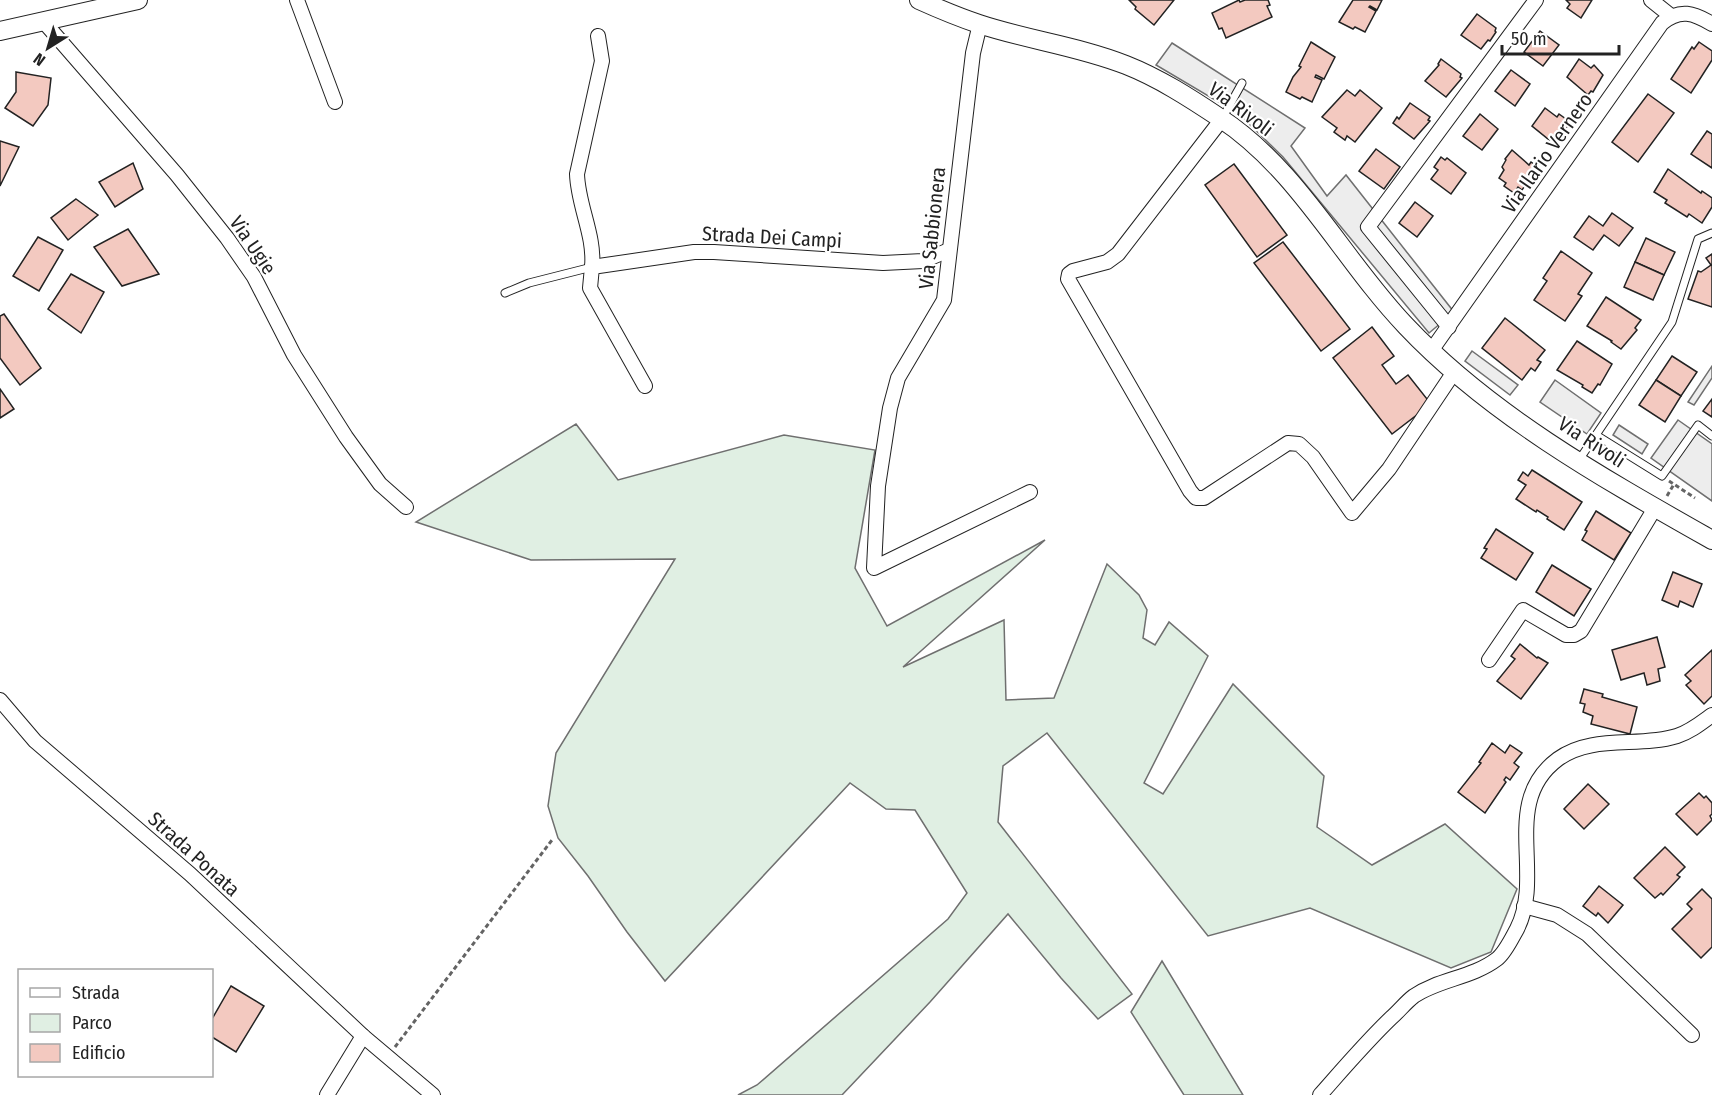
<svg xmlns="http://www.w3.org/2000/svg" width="1712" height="1095" font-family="'Fira Sans Condensed',sans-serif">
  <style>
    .green { fill: #e0efe3; stroke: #6f6f6f; stroke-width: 1.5 }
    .parking { fill: #ededed; stroke: #6f6f6f; stroke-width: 1.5 }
    .building { fill: #f3c9c0; stroke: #222; stroke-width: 1.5 }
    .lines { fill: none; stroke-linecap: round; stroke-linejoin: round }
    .service-casing { stroke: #222; stroke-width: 9 }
    .minor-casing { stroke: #222; stroke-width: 16 }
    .tertiary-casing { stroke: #222; stroke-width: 20 }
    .path { stroke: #646464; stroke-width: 3; stroke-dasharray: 4.5 3; stroke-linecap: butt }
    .service { stroke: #fff; stroke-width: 7 }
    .minor { stroke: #fff; stroke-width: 14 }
    .tertiary { stroke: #fff; stroke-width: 18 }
    .labels { text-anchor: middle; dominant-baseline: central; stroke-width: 4.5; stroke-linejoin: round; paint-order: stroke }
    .street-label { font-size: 20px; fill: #222; stroke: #fff }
  </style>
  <rect width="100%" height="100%" fill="#fff"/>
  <g class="green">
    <path d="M576 424 618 480 784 435 875 450 855 568 887 626 1045 540 903 667 1004 620 1006 700 1054 698 1107 564 1139 595 1147 610 1143 638 1155 645 1169 622 1208 656 1144 783 1163 794 1233 684 1324 776 1317 827 1372 865 1445 824 1517 889 1491 952 1451 968 1310 908 1208 936 1047 733 1003 766 998 822 1132 994 1098 1019 1061 978 1008 914 930 1002 842 1095H738L757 1085 948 919 967 893 915 810 886 809 850 783 665 981 627 932 588 876 558 838 548 806 556 753 675 559 531 560 416 522Z"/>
    <path d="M1162 961 1243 1095H1184L1131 1012Z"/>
  </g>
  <g class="parking">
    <path d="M1172 43 1305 128 1291 146 1327 196 1346 175 1454 312 1429 333 1283 157 1239 114 1156 65Z"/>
    <path d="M1472 351 1518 385 1510 395 1465 361Z"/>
    <path d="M1712 366V378L1694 405 1688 402Z"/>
    <path d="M1555 380 1601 413 1587 434 1540 402Z"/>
    <path d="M1678 420 1712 444V501L1651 458Z"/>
    <path d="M1619 425 1648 444 1642 454 1613 435Z"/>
  </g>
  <g class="building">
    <path d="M1129 0H1174L1154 25 1135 9 1136 7Z"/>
    <path d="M1239 0 1240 2 1245 0H1268L1270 5 1267 6 1272 17 1226 38 1222 28 1219 29 1212 13Z"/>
    <path d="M1353 0H1382L1377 10 1370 6 1369 7 1376 11 1365 32 1355 27 1353 29 1339 22Z"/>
    <path d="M1566 0H1592L1581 18 1567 8 1570 4Z"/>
    <path d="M1477 14 1496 28 1495 31 1496 32 1490 41 1488 40 1481 49 1461 35Z"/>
    <path d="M1540 31 1559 45 1543 66 1524 52Z"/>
    <path d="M1311 42 1335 57 1324 79 1316 75 1315 77 1322 80 1312 102 1302 97 1300 99 1286 92 1293 77 1301 67 1299 66Z"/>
    <path d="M1699 42 1712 51V60L1691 93 1671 79 1692 47 1694 49Z"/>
    <path d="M1441 59 1461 74 1460 77 1462 78 1446 97 1425 81 1439 65 1438 64Z"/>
    <path d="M1579 59 1591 68 1594 65 1603 75 1593 92 1591 91 1588 95 1567 77Z"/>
    <path d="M1511 70 1530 84 1515 106 1495 91Z"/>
    <path d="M16 72 51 78 48 105 33 126 5 108 16 92Z"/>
    <path d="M1347 90 1355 96 1360 90 1382 108 1355 142 1347 136 1345 140 1334 132 1337 128 1322 117Z"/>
    <path d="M1648 94 1674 113 1638 162 1612 142Z"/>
    <path d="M1410 103 1430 117 1428 120 1430 121 1414 139 1393 123 1397 117 1399 119Z"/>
    <path d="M1545 108 1557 117 1559 114 1570 122 1557 143 1554 141 1553 143 1532 126Z"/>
    <path d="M1480 114 1498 129 1482 150 1463 136Z"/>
    <path d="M1707 131 1712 134V168L1691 154Z"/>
    <path d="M0 141 19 147 0 186Z"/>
    <path d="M1376 149 1400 167 1384 189 1359 171Z"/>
    <path d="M1512 150 1529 165 1531 162 1538 167 1522 190 1518 187 1514 193 1504 186 1506 183 1499 178 1504 170 1502 167 1506 160 1505 159Z"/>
    <path d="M1441 157 1445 160 1447 158 1466 173 1451 194 1431 179 1438 170 1434 167Z"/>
    <path d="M133 163 143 189 115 207 99 182Z"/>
    <path d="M1234 164 1287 235 1257 257 1205 185Z"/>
    <path d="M1668 169 1701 193 1702 191 1712 198V207L1702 223 1689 214 1687 217 1665 203 1667 200 1654 192Z"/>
    <path d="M76 199 98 215 68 240 51 218Z"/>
    <path d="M1415 202 1433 216 1417 237 1399 223Z"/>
    <path d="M1612 213 1633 228 1619 246 1604 235 1593 250 1574 237 1589 216 1603 226Z"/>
    <path d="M128 229 159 274 122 286 94 247Z"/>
    <path d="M38 237 63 250 39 291 13 276Z"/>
    <path d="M1646 238 1675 252 1664 275 1635 262Z"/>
    <path d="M1283 242 1350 329 1321 351 1254 263Z"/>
    <path d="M1561 251 1592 273 1578 294 1582 296 1565 321 1534 300 1547 281 1543 278Z"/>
    <path d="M1712 254V307L1688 299 1698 271 1701 272 1711 265 1706 258Z"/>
    <path d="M1635 262 1664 275 1653 300 1624 287Z"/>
    <path d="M71 274 104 292 81 333 48 309Z"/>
    <path d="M1606 297 1641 320 1635 328 1637 330 1621 349 1611 342 1612 341 1587 326Z"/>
    <path d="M4 314 41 368 20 385 0 358V316Z"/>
    <path d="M1505 318 1545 350 1537 360 1541 362 1535 371 1531 368 1522 380 1482 348Z"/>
    <path d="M1372 327 1394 356 1382 365 1396 384 1408 375 1431 404 1392 434 1333 358Z"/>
    <path d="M1577 341 1612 364 1600 385 1598 384 1592 393 1582 387 1583 385 1557 370Z"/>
    <path d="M1672 356 1697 372 1681 396 1656 380Z"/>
    <path d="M1656 380 1681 396 1665 422 1639 405Z"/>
    <path d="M0 389 14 409 0 418Z"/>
    <path d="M1712 399V417L1703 411Z"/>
    <path d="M1532 470 1582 502 1564 530 1547 519 1548 517 1537 510 1536 512 1516 499 1526 485 1518 480 1523 472 1528 476Z"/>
    <path d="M1596 511 1631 533 1614 560 1582 540 1587 531 1585 530Z"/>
    <path d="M1496 529 1533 553 1516 580 1481 558 1487 549 1484 548Z"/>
    <path d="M1552 565 1591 589 1574 616 1536 592Z"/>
    <path d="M1673 572 1702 584 1693 607 1680 601 1678 607 1662 600Z"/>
    <path d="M1657 637 1665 667 1658 669 1660 681 1647 685 1644 673 1621 680 1612 650Z"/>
    <path d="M1520 644 1537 658 1538 657 1548 663 1521 699 1497 681 1515 659 1511 656Z"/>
    <path d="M1712 650V696L1704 704 1686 685 1691 681 1685 675Z"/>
    <path d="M1584 689 1603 694 1602 697 1637 707 1630 734 1591 724 1593 716 1583 712 1585 704 1580 703Z"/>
    <path d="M1492 743 1505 753 1510 745 1522 753 1514 763 1519 767 1510 780 1506 777 1504 780 1506 782 1485 813 1458 792 1481 763 1479 762Z"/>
    <path d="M1588 784 1609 804 1584 829 1564 809Z"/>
    <path d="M1699 793 1704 798 1706 796 1712 803V814L1710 816 1712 820 1697 835 1676 814Z"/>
    <path d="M1665 847 1685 867 1677 875 1680 877 1663 895 1661 893 1655 898 1634 878Z"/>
    <path d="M1599 886 1623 905 1608 923 1598 913 1596 916 1583 906Z"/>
    <path d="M1702 889 1712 899V947L1701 958 1672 929 1692 909 1687 904Z"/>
    <path d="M231 986 264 1006 236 1052 212 1037V1019Z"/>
  </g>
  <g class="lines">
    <g class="service-casing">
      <g id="service">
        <path d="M1222 119 1242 83"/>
        <path d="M505 293 529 283 592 267"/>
        <path d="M1596 435 1662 476 1698 425 1712 436"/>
        <path d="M1579 460 1672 322 1698 239 1712 233"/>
      </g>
    </g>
    <g class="minor-casing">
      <g id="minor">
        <path d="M297 0 335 102"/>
        <path d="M1651 0 1671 16"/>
        <path d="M44 22 177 175 227 238 254 277 294 355 346 437 380 484 406 507"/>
        <path d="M980 24 973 53 944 300 898 378 890 408 878 486 874 568 1030 492"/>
        <path d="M1222 119 1118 254 1107 262 1073 271 1069 274 1068 279 1190 491 1196 498H1204L1288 443 1299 444 1313 457 1352 513 1389 469 1454 372"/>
        <path d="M592 267C595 235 578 206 577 174L602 61 598 36"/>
        <path d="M1449 327 1368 227 1536 0"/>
        <path d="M1431 351 1662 23C1680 8 1694 13 1712 24"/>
        <path d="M645 386 590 288 592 267 694 252H714L883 263 923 261 949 250"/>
        <path d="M1489 660 1523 610 1566 635H1574L1581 631 1655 508"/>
        <path d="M0 700 35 741 190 874 363 1036 433 1095"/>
        <path d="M1524 906 1557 915 1587 934 1692 1035"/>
        <path d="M327 1095 363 1036"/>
        <path d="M1320 1095C1343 1069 1366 1042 1391 1018 1399 1011 1406 1002 1414 996 1439 979 1472 978 1497 959 1505 953 1512 938 1517 929 1545 874 1500 802 1558 759 1592 734 1639 748 1677 736 1690 732 1701 723 1712 715"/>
      </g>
    </g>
    <g class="tertiary-casing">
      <g id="tertiary">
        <path d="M919 0C939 9 958 17 979 24 1027 40 1078 46 1126 65 1159 78 1190 98 1220 118 1299 170 1342 259 1406 326 1491 416 1606 480 1712 540"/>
        <path d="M0 31 138 0"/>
      </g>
    </g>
    <g class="path">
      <path d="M1669 481 1695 498"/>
      <path d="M1667 496 1674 484"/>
      <path d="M395 1047 552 840"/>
    </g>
    <use href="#service" class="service"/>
    <use href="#minor" class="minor"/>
    <use href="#tertiary" class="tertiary"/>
  </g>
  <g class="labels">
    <g class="street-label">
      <text transform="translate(1241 109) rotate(37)">Via Rivoli</text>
      <text transform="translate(1547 153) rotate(-55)">Via Ilario Vernero</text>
      <text transform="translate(932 228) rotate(-84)">Via Sabbionera</text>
      <text transform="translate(772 237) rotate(3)">Strada Dei Campi</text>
      <text transform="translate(253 245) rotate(56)">Via Ugie</text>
      <text transform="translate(1592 442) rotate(33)">Via Rivoli</text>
      <text transform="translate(194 854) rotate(42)">Strada Ponata</text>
    </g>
  </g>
  <rect x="18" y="969" width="195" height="108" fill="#ffffff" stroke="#a7a7a7" stroke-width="1.5"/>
  <rect x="30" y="988" width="30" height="9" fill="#ffffff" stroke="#a7a7a7" stroke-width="1.5"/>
  <text x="72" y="999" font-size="18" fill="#222222">Strada</text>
  <rect x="30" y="1014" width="30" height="18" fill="#e0efe3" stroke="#a7a7a7" stroke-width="1.5"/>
  <text x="72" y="1029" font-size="18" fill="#222222">Parco</text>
  <rect x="30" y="1044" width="30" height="18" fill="#f3c9c0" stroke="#a7a7a7" stroke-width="1.5"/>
  <text x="72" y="1059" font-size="18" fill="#222222">Edificio</text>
  <g transform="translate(48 48) rotate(217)" stroke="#ffffff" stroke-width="4.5" paint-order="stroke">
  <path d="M0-4.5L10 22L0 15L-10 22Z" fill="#222222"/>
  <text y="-9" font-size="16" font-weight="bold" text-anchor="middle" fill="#222222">N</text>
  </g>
  <path d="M1502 45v9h117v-9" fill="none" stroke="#222222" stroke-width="3"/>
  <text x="1511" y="45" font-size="18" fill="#222222" stroke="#ffffff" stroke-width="4.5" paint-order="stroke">50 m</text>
</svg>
